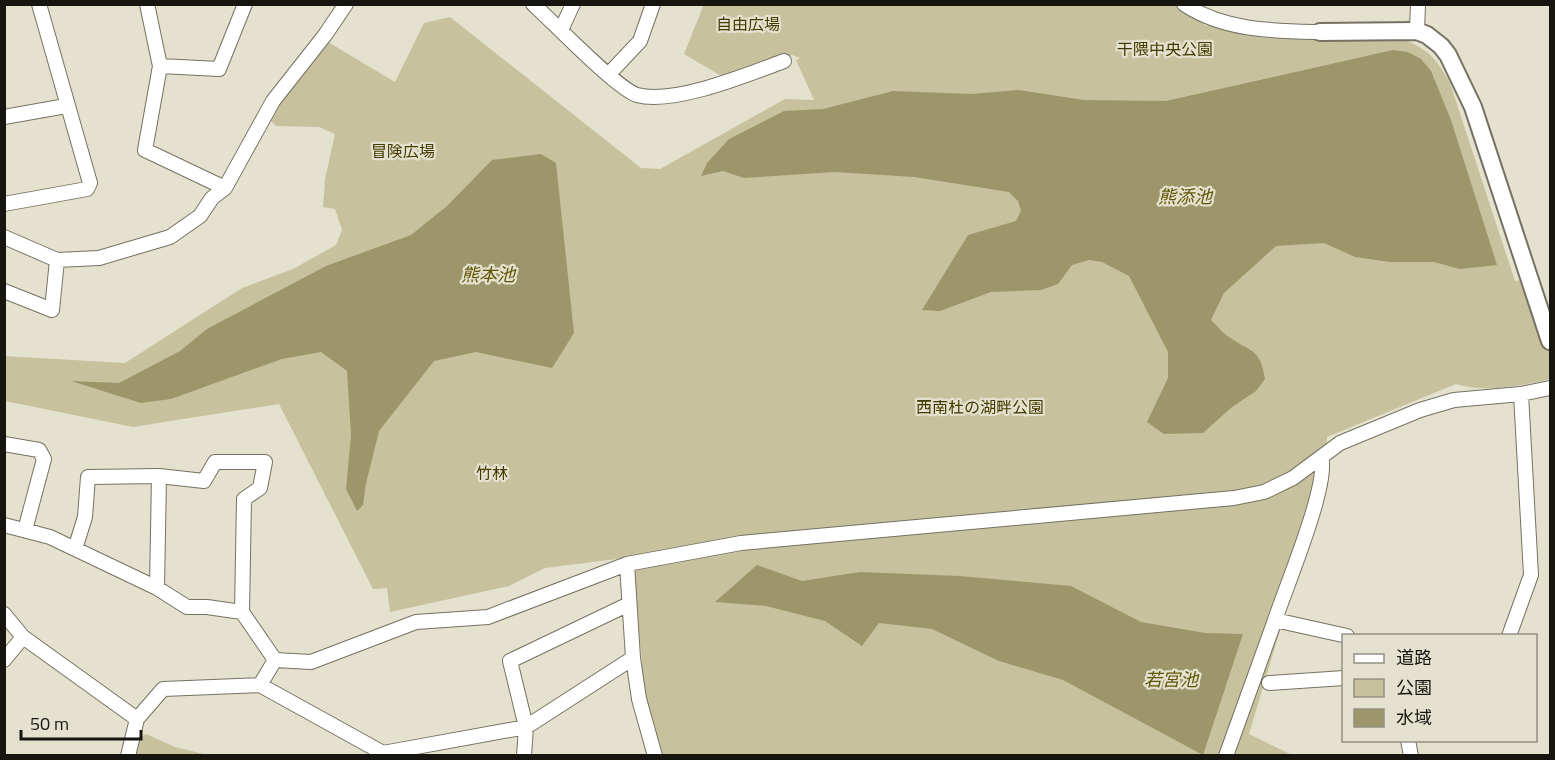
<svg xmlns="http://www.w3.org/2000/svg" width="1555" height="760" viewBox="0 0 1555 760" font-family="'Titillium Web','Noto Sans JP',sans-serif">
  <rect width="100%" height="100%" fill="#e4e1cf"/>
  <path fill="#c7c19e" d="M704 4 1198 5 1204 25 1265 38 1407 41C1430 50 1438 62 1450 83L1515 281 1522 280 1550 317V379C1522 386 1484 393 1456 384L1327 437 1325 480 1249 734 1294 756 660 755 638 662H642L632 557 545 568 509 586 390 612 387 588 373 589 279 404 133 427 5 401 4 356 125 363 242 288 293 269 336 245 342 230 335 209 323 207 325 179 335 134 319 127 276 126 268 118 328 42 395 82 424 23 450 17 641 168 660 169 785 99 814 100 796 60 800 58 792 55 723 77 684 54Z
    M146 734 175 747 208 755 135 756 139 738Z"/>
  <path fill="#9d966b" d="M1393 50 1408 52 1421 59 1431 71 1451 120 1497 265 1460 269 1434 262H1390L1355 257 1324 243 1276 246 1224 293 1211 320C1217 325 1222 333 1229 337 1252 353 1260 348 1265 379L1256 391 1232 407 1203 433 1164 434 1147 422 1168 378V352L1129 276 1102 262 1089 260 1072 265 1058 284 1041 290 991 292 940 311 922 310 968 235 1016 221 1021 211 1018 201 1009 192 914 177 835 172 744 178 723 171 701 176 707 163 729 139 784 111 823 109 893 91 971 94 1019 90 1084 100 1166 101Z
    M541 154 556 163 574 333 552 368 476 352 434 361 379 431 366 483 363 505 357 511 346 489 351 435 347 371 321 352 282 359 171 399 141 403 71 381 119 383 180 351 207 329 326 266 411 235 447 206 492 160Z
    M757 565 802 581 860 572 960 576 1071 586 1141 622 1205 633 1243 634 1203 755 1063 680 999 661 932 629 879 623 862 646 825 621 766 606 715 602Z"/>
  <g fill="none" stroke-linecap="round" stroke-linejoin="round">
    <defs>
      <path id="minor" d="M147 4 160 66 145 150 225 188
        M533 4C553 22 617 89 637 95 674 105 749 74 784 61
        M1184 4C1224 31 1274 31 1320 32
        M561 30 573 4
        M1417 31 1418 4
        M160 66 219 69 245 4
        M608 75 640 41 653 4
        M4 117 66 106
        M4 204 87 189 90 183 39 4
        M4 237 57 260 99 258 170 237 200 216 212 198 225 188 273 101 325 35 346 4
        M4 291 52 310 57 260
        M4 444 39 450 44 459 25 530
        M1321 457C1330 483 1285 589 1275 620L1347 636
        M4 525 50 537 157 588 187 607H207L242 612 275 660 311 662 416 622 488 617 627 564 741 543 1234 498 1264 492 1293 478 1340 443 1420 410 1454 400 1521 394 1550 388
        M75 549 85 517 88 477 159 476 204 481 215 462H265L260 488 244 499 242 612
        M627 564 633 658 639 699 655 756
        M157 588 159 476
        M4 614 23 637
        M1509 636 1531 575 1521 394
        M4 660 23 637 137 719 163 689 260 685 275 660
        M1269 683 1344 678
        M260 685 383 753 526 727 633 658
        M1408 740 1411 756
        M128 756 137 719
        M524 756 526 727 510 661 629 604
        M1226 756 1275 620"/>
      <path id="tertiary" d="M1320 32 1417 31 1427 35 1441 46 1448 55 1473 107 1550 341"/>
    </defs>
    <use href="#minor" stroke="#757262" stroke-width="16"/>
    <use href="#tertiary" stroke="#757262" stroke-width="20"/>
    <use href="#minor" stroke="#fff" stroke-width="14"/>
    <use href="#tertiary" stroke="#fff" stroke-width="16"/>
  </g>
  <g text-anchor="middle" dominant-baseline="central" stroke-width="4.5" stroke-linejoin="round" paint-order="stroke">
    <g font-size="16" fill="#443b01" stroke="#e4e1cf">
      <text x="748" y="24">自由広場</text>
      <text x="1165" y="49">干隈中央公園</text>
      <text x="403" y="151">冒険広場</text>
      <text x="980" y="407">西南杜の湖畔公園</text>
      <text x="492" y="473">竹林</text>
    </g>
    <g font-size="18" font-style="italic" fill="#605504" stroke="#e4e1cf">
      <text x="1185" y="196">熊添池</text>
      <text x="488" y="274">熊本池</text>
      <text x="1171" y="679">若宮池</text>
    </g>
  </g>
  <rect width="1555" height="760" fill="none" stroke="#16150f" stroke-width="12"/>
  <rect x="1342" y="634" width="195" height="108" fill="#e4e1cf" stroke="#928f82" stroke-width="1.5"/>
  <rect x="1354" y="654" width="30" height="9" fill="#ffffff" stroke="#928f82" stroke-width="1.5"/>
  <text x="1396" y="664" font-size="18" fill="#16150f">道路</text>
  <rect x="1354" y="679" width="30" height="18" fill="#c7c19e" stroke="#928f82" stroke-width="1.5"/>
  <text x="1396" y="694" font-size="18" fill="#16150f">公園</text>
  <rect x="1354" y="709" width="30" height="18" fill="#9d966b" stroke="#928f82" stroke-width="1.5"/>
  <text x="1396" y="724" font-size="18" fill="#16150f">水域</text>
  <path d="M21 730v9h120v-9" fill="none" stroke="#16150f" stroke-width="3"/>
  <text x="30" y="730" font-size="18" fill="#16150f" stroke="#e4e1cf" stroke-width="4.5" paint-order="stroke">50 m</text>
</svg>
